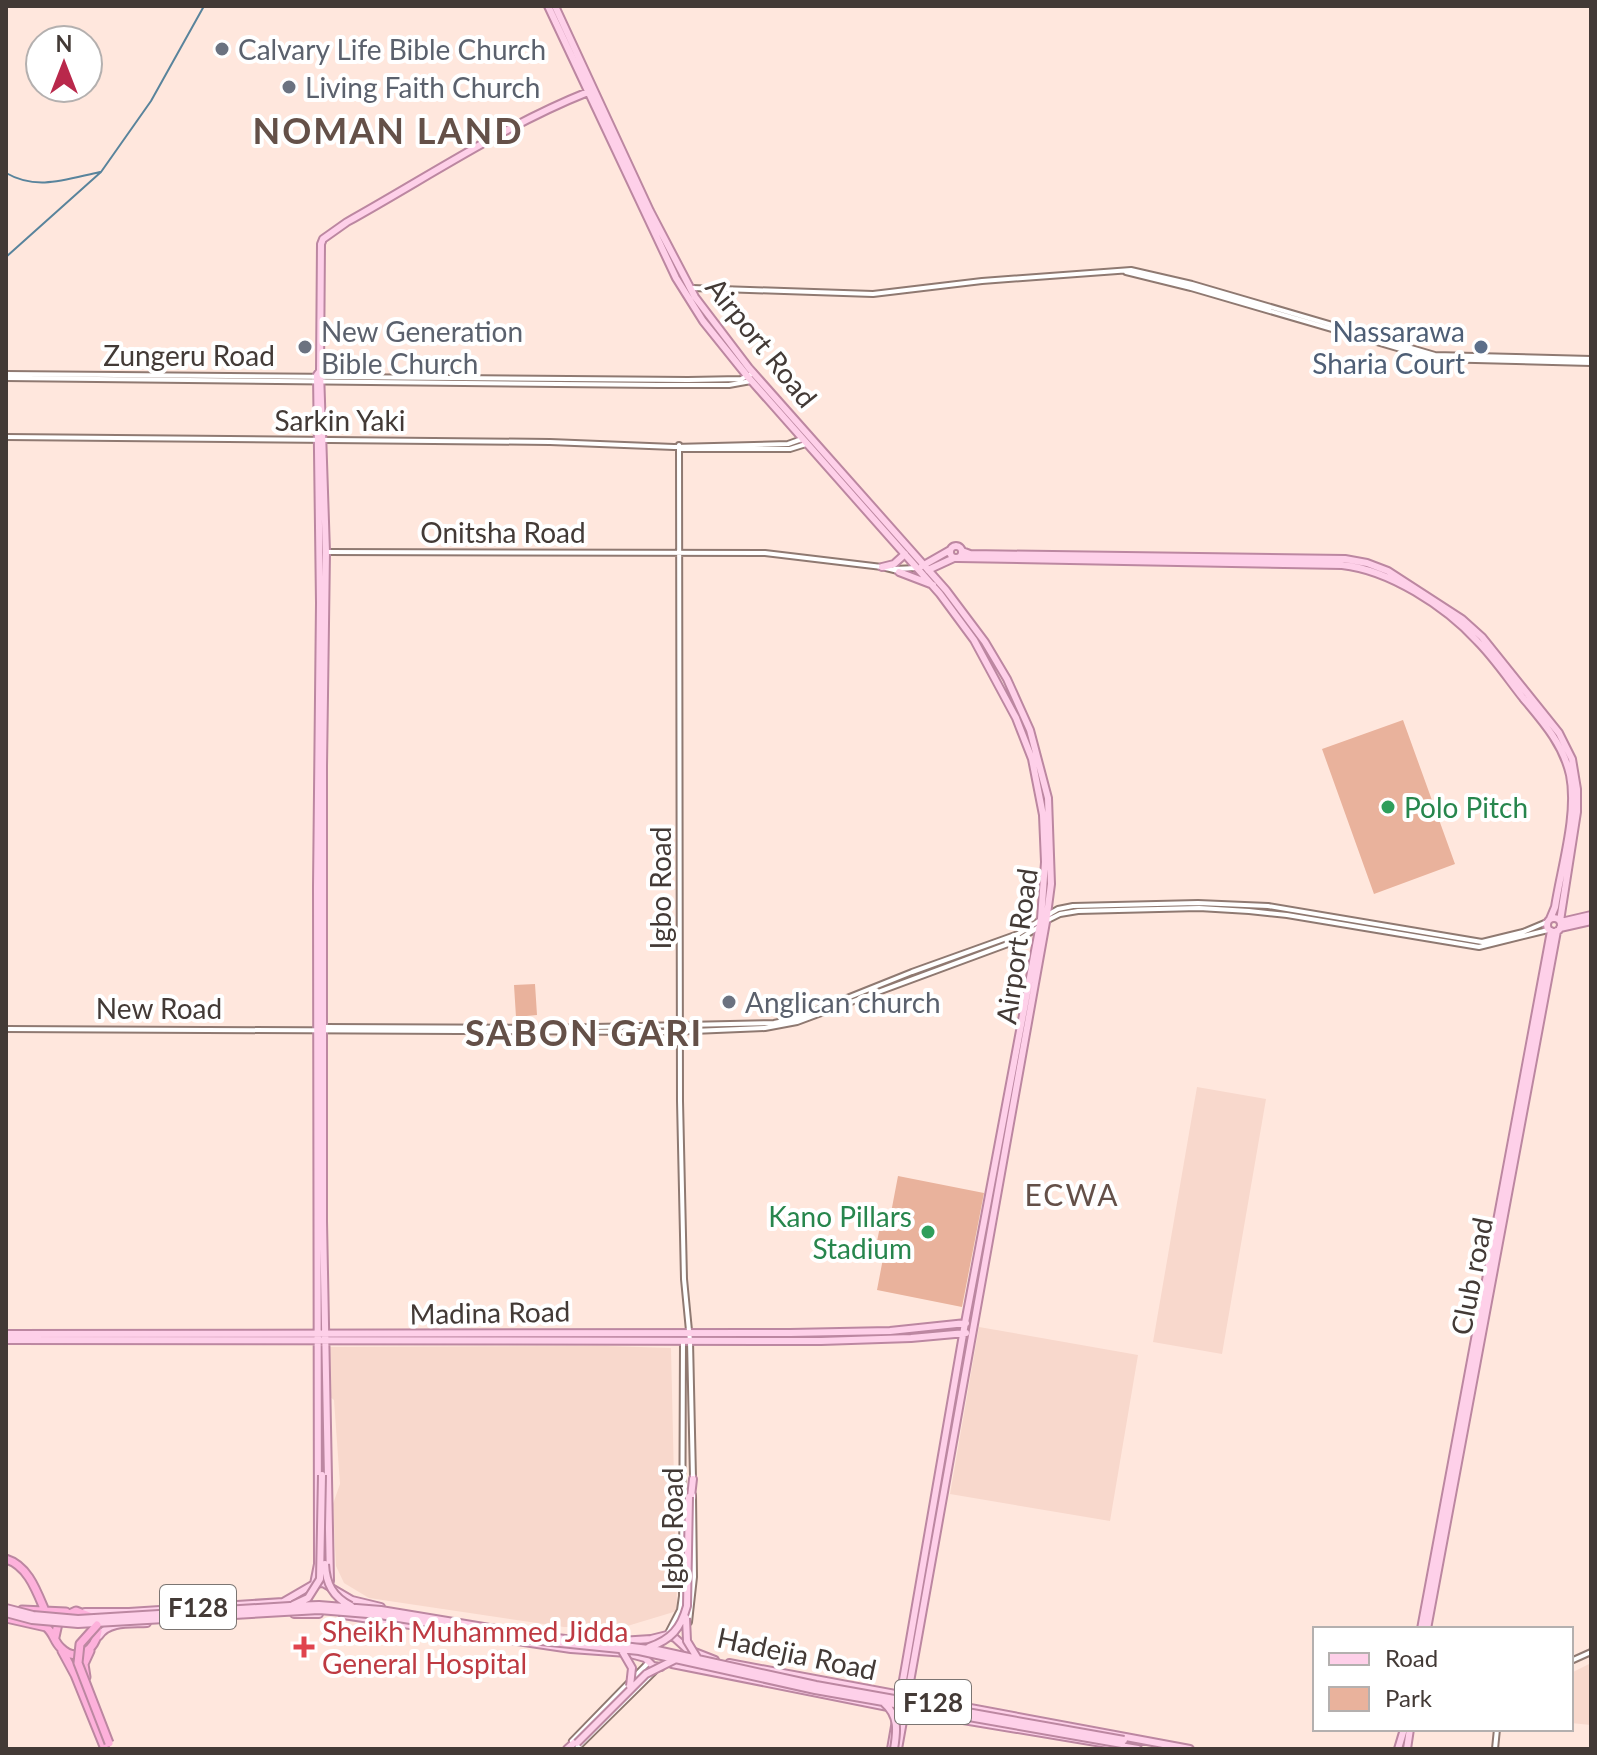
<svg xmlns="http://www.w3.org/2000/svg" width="1597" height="1755" viewBox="0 0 1597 1755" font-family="Lato,sans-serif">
  <rect width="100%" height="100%" fill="#ffe7dd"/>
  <path fill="#f8d8cc" d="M1197 1087 1266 1099 1222 1354 1153 1342Z
    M979 1327 1138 1355 1110 1521 950 1494Z
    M606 1346 671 1348 677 1611 624 1627H564L369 1598 344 1583 336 1566 333 1504 340 1484 334 1400 328 1395 327 1347Z
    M1591 1663V1725L1571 1723V1673Z"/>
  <path fill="#e9b29c" d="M1403 720 1455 864 1374 894 1322 749Z
    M535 984 537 1015 516 1017 514 985Z
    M898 1176 984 1193 962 1307 877 1290 885 1248 876 1246 882 1217 890 1218Z"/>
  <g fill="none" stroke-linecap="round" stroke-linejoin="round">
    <path stroke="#59849c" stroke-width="2" d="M6 173C37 191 67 179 100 172
      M6 257 101 172 151 101 204 6"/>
    <defs>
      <path id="minor" d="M1126 272 1191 288 1435 359 1591 363
        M692 288 873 294 982 281 1131 270 1192 284 1435 355 1591 359
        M6 374 688 380 741 379 754 373
        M6 378 658 385H729L751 381
        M6 437 550 442 674 447 788 444 802 439
        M679 445 680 1101 684 1279 690 1341 693 1478
        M680 449H790L806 444
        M326 552 765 553 882 567 898 571
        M894 569 917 568
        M1046 916 1058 909 1073 906 1198 903 1268 906 1482 942 1523 932 1547 922
        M1046 921 1060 914 1078 911 1199 908 1249 911 1287 915 1479 947 1548 930
        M323 1027 549 1028 774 1023 797 1018 912 972 1018 934 1039 921
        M6 1029 669 1032 765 1028 797 1022 1016 941 1039 927
        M689 1622 694 1577 693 1495
        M667 1635 680 1610 682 1596 683 1341
        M1571 1661 1591 1652
        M572 1741 648 1663
        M576 1749 654 1672
        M1495 1749 1497 1729"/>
      <path id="major" d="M548 6 676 278 703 321 748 377 940 594 974 640 1016 718 1032 759 1043 815 1045 862 1041 919 965 1323 891 1749
        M555 6 650 211 695 297 749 368 946 590 985 642 1007 679 1030 730 1048 798 1051 884 1046 922 898 1749
        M950 552a6 6 0 1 1 12 0a6 6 0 1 1-12 0Z
        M962 551 970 554 1345 559 1367 563 1388 571 1462 619 1482 637 1559 733 1572 759 1577 789V812L1560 921
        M958 558 1342 565C1389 570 1445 606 1477 641 1494 658 1508 679 1523 698 1543 722 1563 744 1570 775 1578 814 1561 868 1555 907L1550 919
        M922 566 950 550
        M882 567 894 564 905 554
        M928 570 954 558
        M899 572 933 585
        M1547 925a7 7 0 1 1 14 0a7 7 0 1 1-14 0Z
        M1561 922 1591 915
        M1560 928 1591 921
        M6 1334 790 1333 890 1331 966 1323
        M6 1340 821 1341 911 1338 966 1333
        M691 1497 693 1479
        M330 1581 323 1221V766L326 552 320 371 321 244 323 239 347 222C426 178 505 125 588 92
        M314 1584 318 1564 317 887 320 603 317 375 320 371
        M85 1612H129L283 1602 314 1584 323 1583 352 1600 381 1607
        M294 1614H319
        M343 1615 571 1649 627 1653 645 1658 653 1666 661 1667
        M1421 1629 1551 931
        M1427 1629 1557 931
        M99 1636C109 1621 131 1624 147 1623
        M578 1638 620 1641 651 1639 667 1635 675 1638 687 1649 715 1660
        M729 1663 1190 1749
        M672 1664 888 1707
        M903 1710 1138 1749
        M567 1749 575 1742
        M1398 1749 1404 1729
        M1407 1749 1410 1729"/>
      <path id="highway" d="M6 1559C32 1567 39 1600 50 1622
        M22 1610 66 1612
        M6 1618 46 1627C54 1633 54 1642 61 1648 77 1664 96 1649 98 1631L89 1616 76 1611 59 1619 55 1637
        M62 1651 75 1675 105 1749
        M86 1677 84 1664 90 1651"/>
    </defs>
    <use href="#minor" stroke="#8f7971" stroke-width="8"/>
    <use href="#major" stroke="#bc87a1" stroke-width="10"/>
    <use href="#highway" stroke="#bc87a1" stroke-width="11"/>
    <use href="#minor" stroke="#fff" stroke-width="4"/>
    <use href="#major" stroke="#fed0e9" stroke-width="6"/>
    <use href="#highway" stroke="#fdb1db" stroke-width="7"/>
    <defs>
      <path id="major-bridge" d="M325 1564C326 1584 333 1597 351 1606
        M293 1605 308 1598 320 1579 322 1475
        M6 1608 33 1615 78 1619 290 1606 319 1605 381 1610 532 1635 657 1650 816 1685 1124 1740
        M6 1613 32 1620 78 1624 319 1610 380 1615 531 1640 639 1651 815 1690 1122 1744
        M686 1618 687 1641 698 1659
        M649 1647C671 1640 681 1628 687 1606L689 1497
        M621 1649 632 1668 630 1686
        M884 1703C899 1716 897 1731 894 1749
        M577 1743 646 1674 676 1659"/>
      <path id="highway-bridge" d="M97 1625 80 1644 78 1663 109 1743"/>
    </defs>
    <use href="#major-bridge" stroke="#bc87a1" stroke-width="10" stroke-linecap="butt"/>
    <use href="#highway-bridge" stroke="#bc87a1" stroke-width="11" stroke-linecap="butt"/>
    <use href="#major-bridge" stroke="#fed0e9" stroke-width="6"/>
    <use href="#highway-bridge" stroke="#fdb1db" stroke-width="7"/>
  </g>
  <g fill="#6b7280" stroke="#fff" stroke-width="3">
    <circle cx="222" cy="49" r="8"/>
    <circle cx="289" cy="87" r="8"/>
    <circle cx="305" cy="347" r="8"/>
    <circle cx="729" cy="1002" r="8"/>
  </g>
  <circle fill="#5c6f8a" stroke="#fff" stroke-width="3" cx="1481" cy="347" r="8"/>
  <g fill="#2e9e5b" stroke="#fff" stroke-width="3">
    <circle cx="1388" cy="807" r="8"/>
    <circle cx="928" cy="1232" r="8"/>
  </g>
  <path fill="#e0444e" stroke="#fff" stroke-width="3" d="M300 1635h8v8h8v8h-8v8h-8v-8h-8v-8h8z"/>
  <g text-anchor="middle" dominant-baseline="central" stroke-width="8" stroke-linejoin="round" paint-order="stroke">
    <g fill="#fff" stroke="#7b7572" stroke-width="2">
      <rect x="160" y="1585" width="76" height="44" rx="6"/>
      <rect x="895" y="1680" width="76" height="44" rx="6"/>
    </g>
    <g font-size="26" font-weight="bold" fill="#433a36">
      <text x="198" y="1607">F128</text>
      <text x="933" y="1702">F128</text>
    </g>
    <g font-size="28" fill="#5b616d" stroke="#fff" text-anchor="start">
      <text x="238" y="49">Calvary Life Bible Church</text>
      <text x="305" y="87">Living Faith Church</text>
      <text x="321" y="331">New Generation<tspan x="321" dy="32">Bible Church</tspan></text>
      <text x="745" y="1002">Anglican church</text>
    </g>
    <g font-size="28" fill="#4e5e75" stroke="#fff" text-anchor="end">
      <text x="1465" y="331">Nassarawa<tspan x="1465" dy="32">Sharia Court</tspan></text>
    </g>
    <g font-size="28" fill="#433a36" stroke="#fff">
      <text transform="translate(762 342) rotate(51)">Airport Road</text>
      <text x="189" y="355">Zungeru Road</text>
      <text x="340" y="420">Sarkin Yaki</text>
      <text x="503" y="532">Onitsha Road</text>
      <text transform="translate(660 888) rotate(-90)">Igbo Road</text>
      <text transform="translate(1016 946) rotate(-82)">Airport Road</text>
      <text x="159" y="1008">New Road</text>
      <text transform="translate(1471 1276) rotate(-79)">Club road</text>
      <text transform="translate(490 1312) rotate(-1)">Madina Road</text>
      <text transform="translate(672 1529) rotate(-90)">Igbo Road</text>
      <text transform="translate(797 1653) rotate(12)">Hadejia Road</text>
    </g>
    <g font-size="28" fill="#27864d" stroke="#fff" text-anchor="start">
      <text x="1404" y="807">Polo Pitch</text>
      <text x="912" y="1216" text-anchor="end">Kano Pillars<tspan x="912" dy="32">Stadium</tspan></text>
    </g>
    <g font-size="28" fill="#be3a42" stroke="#fff" text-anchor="start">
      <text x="322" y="1631">Sheikh Muhammed Jidda<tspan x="322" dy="32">General Hospital</tspan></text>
    </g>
    <g font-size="30" letter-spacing="2" fill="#645048" stroke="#fff">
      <text x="1072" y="1194">ECWA</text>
    </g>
    <g font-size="36" font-weight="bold" letter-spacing="2" fill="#645048" stroke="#fff">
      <text x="388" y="130">NOMAN LAND</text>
      <text x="584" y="1032">SABON GARI</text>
    </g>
  </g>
  <rect width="1597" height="1755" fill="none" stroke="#433a36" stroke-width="16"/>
  <rect x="1313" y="1627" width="260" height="104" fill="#ffffff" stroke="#b4b0af" stroke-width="2"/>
  <rect x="1329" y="1653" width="40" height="12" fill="#fed0e9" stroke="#b4b0af" stroke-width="2"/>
  <text x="1385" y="1667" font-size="24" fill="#433a36">Road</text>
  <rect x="1329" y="1687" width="40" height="24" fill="#e9b29c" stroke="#b4b0af" stroke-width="2"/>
  <text x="1385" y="1707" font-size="24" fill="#433a36">Park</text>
  <g transform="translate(64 64)"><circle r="38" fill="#ffffff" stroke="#b4b0af" stroke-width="2"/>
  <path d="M0-6L14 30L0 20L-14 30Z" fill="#b9284b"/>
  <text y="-12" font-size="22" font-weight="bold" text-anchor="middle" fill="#433a36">N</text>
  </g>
</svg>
